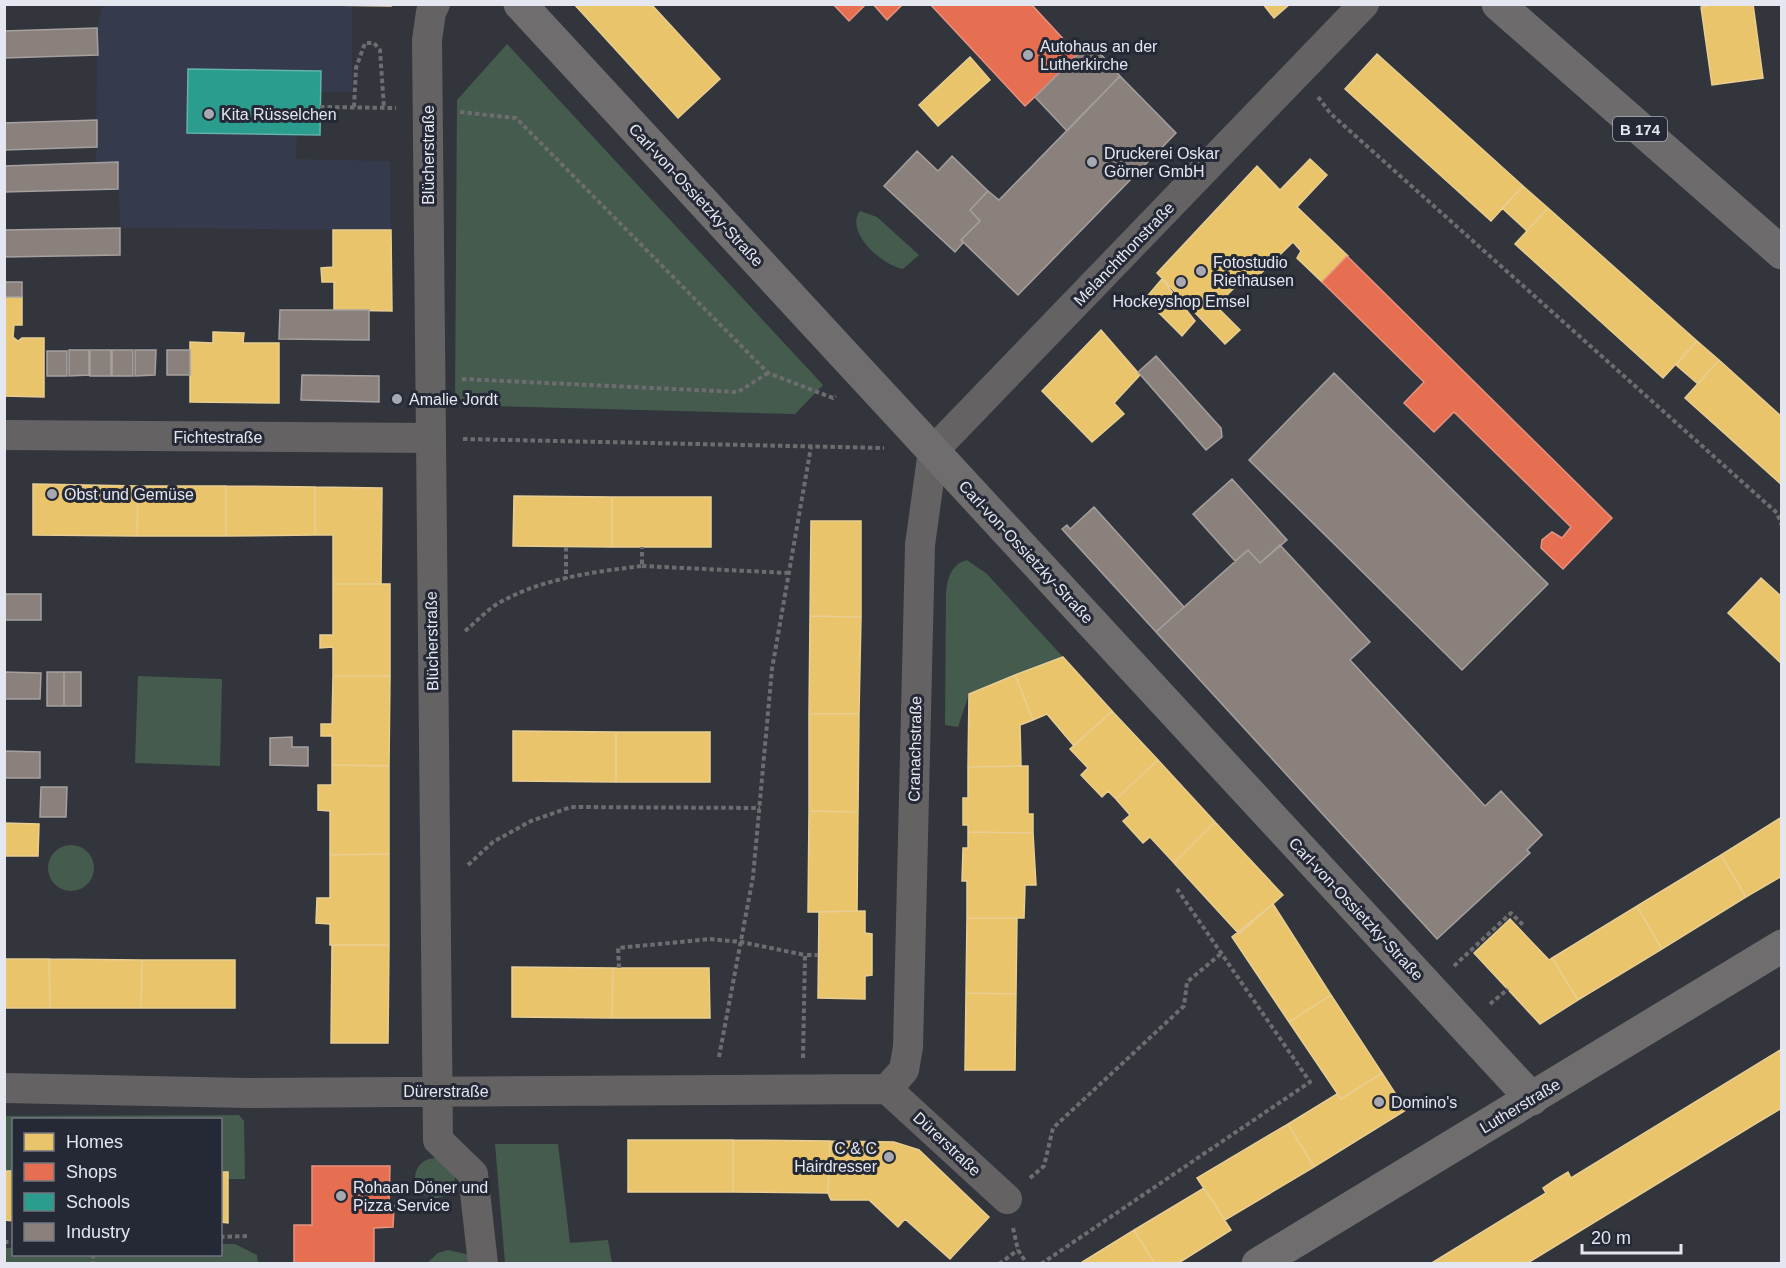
<svg xmlns="http://www.w3.org/2000/svg" width="1786" height="1268" viewBox="0 0 1786 1268" font-family="Helvetica,sans-serif">
  <rect width="100%" height="100%" fill="#33353c"/>
  <path fill="#353a4c" d="M103 5H352V92H321L320 135H297L296 159 390 161 391 230 120 228 118 162H96L97 28Z"/>
  <path fill="#445b4d" d="M507 44 823 385 795 414 455 405 457 100Z
    M860 211 877 217 919 255 903 269C883 266 844 232 860 211Z
    M967 560 987 574 1063 657 969 694 958 727 945 725 946 594C947 579 951 564 967 560Z
    M138 676 222 679 220 766 135 763Z
    M48 868a23 23 0 1 1 46 0a23 23 0 1 1-46 0Z
    M239 1115 244 1121 245 1179H228L221 1172 220 1120H14L13 1171H5V1116Z
    M495 1144H558L570 1243 608 1240 612 1263H505Z
    M415 1178a20 20 0 1 1 40 0a20 20 0 1 1-40 0Z
    M221 1244H235L257 1255 258 1263H5V1248H13L14 1254H220Z
    M448 1250 466 1254 476 1264H426L438 1253Z"/>
  <path fill="#e9c46a" stroke="#e8ce92" stroke-width="1.5" d="M323 4H391V6L323 5Z
    M574 4H651L720 79 678 118Z
    M1263 4H1290L1274 18Z
    M1718 4H1753L1763 78 1712 85 1701 7Z
    M1377 54 1523 186 1491 221 1345 89Z
    M970 57 990 80 938 126 919 105Z
    M1310 159 1327 175 1297 207 1348 256 1322 282 1297 258 1301 251 1293 242 1252 282 1247 275 1216 306 1240 330 1225 344 1157 273 1257 166 1280 190Z
    M1523 186 1548 208 1527 231 1502 208Z
    M1548 208 1697 341 1663 378 1515 244Z
    M333 230H391L392 311 334 310V282H322L321 268 333 267Z
    M1162 279 1195 321 1182 336 1145 299Z
    M4 297H22V325H14L13 337 18 341 22 338H44V397L4 396Z
    M1101 330 1140 375 1114 403 1124 414 1092 442 1042 391Z
    M213 332 244 333 243 343H279V403L190 402V342L213 343Z
    M1697 341 1719 360 1698 384 1676 365Z
    M1719 360 1782 417V485L1685 398Z
    M33 484 138 486 137 536 33 535Z
    M138 486H226V536H137Z
    M226 486 315 487V535L226 536Z
    M315 487 382 488 381 584H333V535H315Z
    M514 496 612 497V547L513 546Z
    M612 497H711V547H612Z
    M811 521H861V617L810 616Z
    M1761 578 1782 597V664L1728 613Z
    M333 584H390V676H333V647L320 648V635H333Z
    M810 616 861 617 859 714H809Z
    M1063 657 1112 711 1074 746 1047 714 1033 720 1015 675Z
    M1015 675 1033 720 1020 725 1021 766 968 767 969 694Z
    M333 676H390L389 766 332 765V736H321V724H332Z
    M1112 711 1158 760 1116 799 1108 791 1102 797 1081 775 1088 768 1070 749Z
    M809 714H859L858 812 809 811Z
    M513 731 616 732V782L513 781Z
    M616 732H710V782H616Z
    M1158 760 1215 822 1174 863 1150 837 1143 843 1123 821 1130 815 1116 799Z
    M332 765 389 766V854L330 855V811L318 810V785H332Z
    M1028 766V814H1033V833L968 832V825H963V798H968V767Z
    M809 811 858 812 857 911 808 912Z
    M1782 817V876L1746 897 1721 855Z
    M1215 822 1283 895 1239 934 1174 863Z
    M4 823 39 824 38 856H4Z
    M968 832 1033 833 1036 885H1025L1024 918H967V881H962L963 848H968Z
    M389 854V945H330V924L316 923 317 898H330V855Z
    M1721 855 1746 897 1662 949 1637 906Z
    M1273 904 1331 995 1289 1022 1232 937Z
    M1637 906 1662 949 1578 1000 1552 958Z
    M865 911V933L872 934V975L865 976V999L818 998 819 912Z
    M967 918H1017L1016 994 966 993Z
    M1510 919 1549 960 1552 958 1578 1000 1540 1024 1474 953Z
    M332 945H389L388 1043H331Z
    M4 959H49L50 1008H4Z
    M49 959 142 960 141 1008H50Z
    M142 960H235V1008H141Z
    M512 967 613 968 612 1018 512 1017Z
    M613 968H709L710 1018H612Z
    M966 993 1016 994 1015 1070H965Z
    M1331 995 1382 1073 1341 1099 1289 1022Z
    M1782 1049V1108L1755 1124 1526 1264H1430L1546 1193 1543 1188 1555 1180 1568 1172 1571 1178Z
    M1382 1073 1406 1110 1314 1167 1288 1124 1337 1094 1341 1099Z
    M1288 1124 1314 1167 1225 1220 1197 1178Z
    M628 1140H733V1192H628Z
    M733 1140 830 1141 828 1193 733 1192Z
    M830 1141 894 1142 919 1150 989 1217 950 1259 905 1219 898 1227 869 1200H831L828 1193Z
    M4 1171H14V1221L4 1220Z
    M220 1172H228V1223L220 1222Z
    M1204 1188 1231 1230 1177 1264H1155L1134 1230Z
    M1134 1230 1155 1264H1079Z"/>
  <path fill="#e76f51" stroke="#e69381" stroke-width="1.5" d="M833 4H866L849 21Z
    M873 4H903L887 20Z
    M930 4H1031L1079 56 1025 106Z
    M1347 256 1612 518 1563 569 1541 548 1542 540 1552 532 1562 538 1571 527 1454 412 1434 432 1404 403 1424 382 1322 282Z
    M312 1166H390L389 1206H394L393 1227 374 1228V1264H294V1225H312Z"/>
  <path fill="#2a9d8f" stroke="#62b3ac" stroke-width="1.5" d="M188 69 321 71 320 135 187 133Z"/>
  <path fill="#8a817c" stroke="#a5a09f" stroke-width="1.5" d="M97 28 98 55 4 58V31Z
    M1090 42 1120 76 1067 131 1035 97Z
    M1120 76 1176 133 1018 295 961 240 980 221 970 210 988 191 999 200Z
    M97 120V147L4 150V123Z
    M917 151 938 171 952 156 988 191 970 210 980 221 961 240 963 243 955 252 884 186Z
    M118 162V189L4 192V166Z
    M120 228V255L4 257V230Z
    M4 282H22V297H4Z
    M280 310H369V340L279 339Z
    M69 350H89V375L69 376Z
    M90 350H111V376H90Z
    M112 350H133V376H112Z
    M135 350H156L155 375 135 376Z
    M167 350H190V375H167Z
    M47 351H67V376H47Z
    M1156 356 1221 428 1222 437 1206 450 1138 372Z
    M1334 373 1548 584 1462 670 1249 460Z
    M302 375 379 376V402L301 400Z
    M1232 479 1287 540 1260 563 1248 550 1235 561 1193 514Z
    M1094 507 1184 607 1156 632 1062 529 1067 525 1070 529Z
    M1280 545 1370 642 1350 660 1485 806 1501 791 1542 835 1527 850 1530 853 1437 939 1156 632 1248 550 1260 563Z
    M4 594H41V620H4Z
    M4 672 41 673 40 699H4Z
    M47 672H64V706H47Z
    M64 672H81V706H64Z
    M292 737V747H308V766L270 765V738Z
    M4 751 40 752V778H4Z
    M41 787H67L66 817H40Z"/>
  <g fill="none" stroke-linecap="round" stroke-linejoin="round">
    <path stroke="#6d6c6f" stroke-width="4" stroke-dasharray="4.5 3" stroke-linecap="butt" d="M1318 97 1331 114 1777 513 1782 526
      M320 107 396 108
      M354 107 356 68 365 43H374L380 50 384 108
      M460 112 516 118 768 373 833 398 836 396
      M462 379 738 392 768 373
      M463 439 884 448
      M566 547V579
      M642 566 789 573
      M465 631C475 623 484 613 494 606 537 579 592 572 642 566V547
      M468 865 493 842 531 821 571 807 760 808
      M1454 966 1511 913 1523 925
      M619 968 618 948 710 939 741 942 805 955
      M1490 1004 1508 989
      M719 1057 753 877 772 669 811 447
      M803 1058 805 955H818
      M1030 1178 1044 1166 1053 1128 1184 1006 1187 982 1223 952
      M1013 1228 1018 1250 1027 1264
      M220 1237 247 1236
      M4 1242H14
      M93 1254V1264
      M999 1264 1018 1250
      M1041 1264 1310 1082 1177 889"/>
    <path stroke="#646263" stroke-width="30" d="M435 4 431 12 427 40 438 1140 473 1174 483 1264
      M4 435 431 438
      M4 1088 247 1093 887 1089 904 1070 908 1047 920 545 933 451 1364 4
      M887 1089 1007 1199"/>
    <path stroke="#6f6d6e" stroke-width="33" d="M520 4 1532 1099
      M1258 1264 1782 946"/>
    <path stroke="#6e6b6c" stroke-width="33" d="M1498 4 1782 253"/>
  </g>
  <g fill="#a6a9b1" stroke="#252936" stroke-width="2">
    <circle cx="1028" cy="55" r="6"/>
    <circle cx="209" cy="114" r="6"/>
    <circle cx="1092" cy="162" r="6"/>
    <circle cx="1201" cy="271" r="6"/>
    <circle cx="1181" cy="282" r="6"/>
    <circle cx="397" cy="399" r="6"/>
    <circle cx="52" cy="494" r="6"/>
    <circle cx="1379" cy="1102" r="6"/>
    <circle cx="889" cy="1157" r="6"/>
    <circle cx="341" cy="1196" r="6"/>
  </g>
  <g text-anchor="middle" dominant-baseline="central" stroke-width="6" stroke-linejoin="round" paint-order="stroke">
    <rect fill="#252936" stroke="#abaeb8" stroke-width="1.5" x="1613" y="117" width="54" height="24" rx="4.5"/>
    <g font-size="15" font-weight="bold" fill="#e4e7f0">
      <text x="1640" y="129">B 174</text>
    </g>
    <g font-size="16" fill="#e4e7f0" stroke="#252936" text-anchor="start">
      <text x="1040" y="46">Autohaus an der<tspan x="1040" dy="18">Lutherkirche</tspan></text>
      <text x="221" y="114">Kita Rüsselchen</text>
      <text x="1104" y="153">Druckerei Oskar<tspan x="1104" dy="18">Görner GmbH</tspan></text>
      <text x="1213" y="262">Fotostudio<tspan x="1213" dy="18">Riethausen</tspan></text>
      <text x="1181" y="301" text-anchor="middle">Hockeyshop Emsel</text>
      <text x="409" y="399">Amalie Jordt</text>
      <text x="64" y="494">Obst und Gemüse</text>
      <text x="1391" y="1102">Domino's</text>
      <text x="877" y="1148" text-anchor="end">C &amp; C<tspan x="877" dy="18">Hairdresser</tspan></text>
      <text x="353" y="1187">Rohaan Döner und<tspan x="353" dy="18">Pizza Service</tspan></text>
    </g>
    <g font-size="16" fill="#e4e7f0" stroke="#252936">
      <text transform="translate(428 155) rotate(-90)">Blücherstraße</text>
      <text transform="translate(696 195) rotate(47)">Carl-von-Ossietzky-Straße</text>
      <text transform="translate(1124 254) rotate(-46)">Melanchthonstraße</text>
      <text x="218" y="437">Fichtestraße</text>
      <text transform="translate(1026 552) rotate(47)">Carl-von-Ossietzky-Straße</text>
      <text transform="translate(432 641) rotate(-91)">Blücherstraße</text>
      <text transform="translate(915 749) rotate(-89)">Cranachstraße</text>
      <text transform="translate(1356 909) rotate(47)">Carl-von-Ossietzky-Straße</text>
      <text x="446" y="1091">Dürerstraße</text>
      <text transform="translate(1520 1106) rotate(-31)">Lutherstraße</text>
      <text transform="translate(947 1144) rotate(43)">Dürerstraße</text>
    </g>
  </g>
  <rect width="1786" height="1268" fill="none" stroke="#e4e7f0" stroke-width="12"/>
  <rect x="12" y="1118" width="210" height="138" fill="#252936" stroke="#717580" stroke-width="1.5"/>
  <rect x="24" y="1133" width="30" height="18" fill="#e9c46a" stroke="#717580" stroke-width="1.5"/>
  <text x="66" y="1148" font-size="18" fill="#e4e7f0">Homes</text>
  <rect x="24" y="1163" width="30" height="18" fill="#e76f51" stroke="#717580" stroke-width="1.5"/>
  <text x="66" y="1178" font-size="18" fill="#e4e7f0">Shops</text>
  <rect x="24" y="1193" width="30" height="18" fill="#2a9d8f" stroke="#717580" stroke-width="1.5"/>
  <text x="66" y="1208" font-size="18" fill="#e4e7f0">Schools</text>
  <rect x="24" y="1223" width="30" height="18" fill="#8a817c" stroke="#717580" stroke-width="1.5"/>
  <text x="66" y="1238" font-size="18" fill="#e4e7f0">Industry</text>
  <path d="M1582 1244v9h99v-9" fill="none" stroke="#e4e7f0" stroke-width="3"/>
  <text x="1591" y="1244" font-size="18" fill="#e4e7f0" stroke="#252936" stroke-width="4.5" paint-order="stroke">20 m</text>
</svg>
